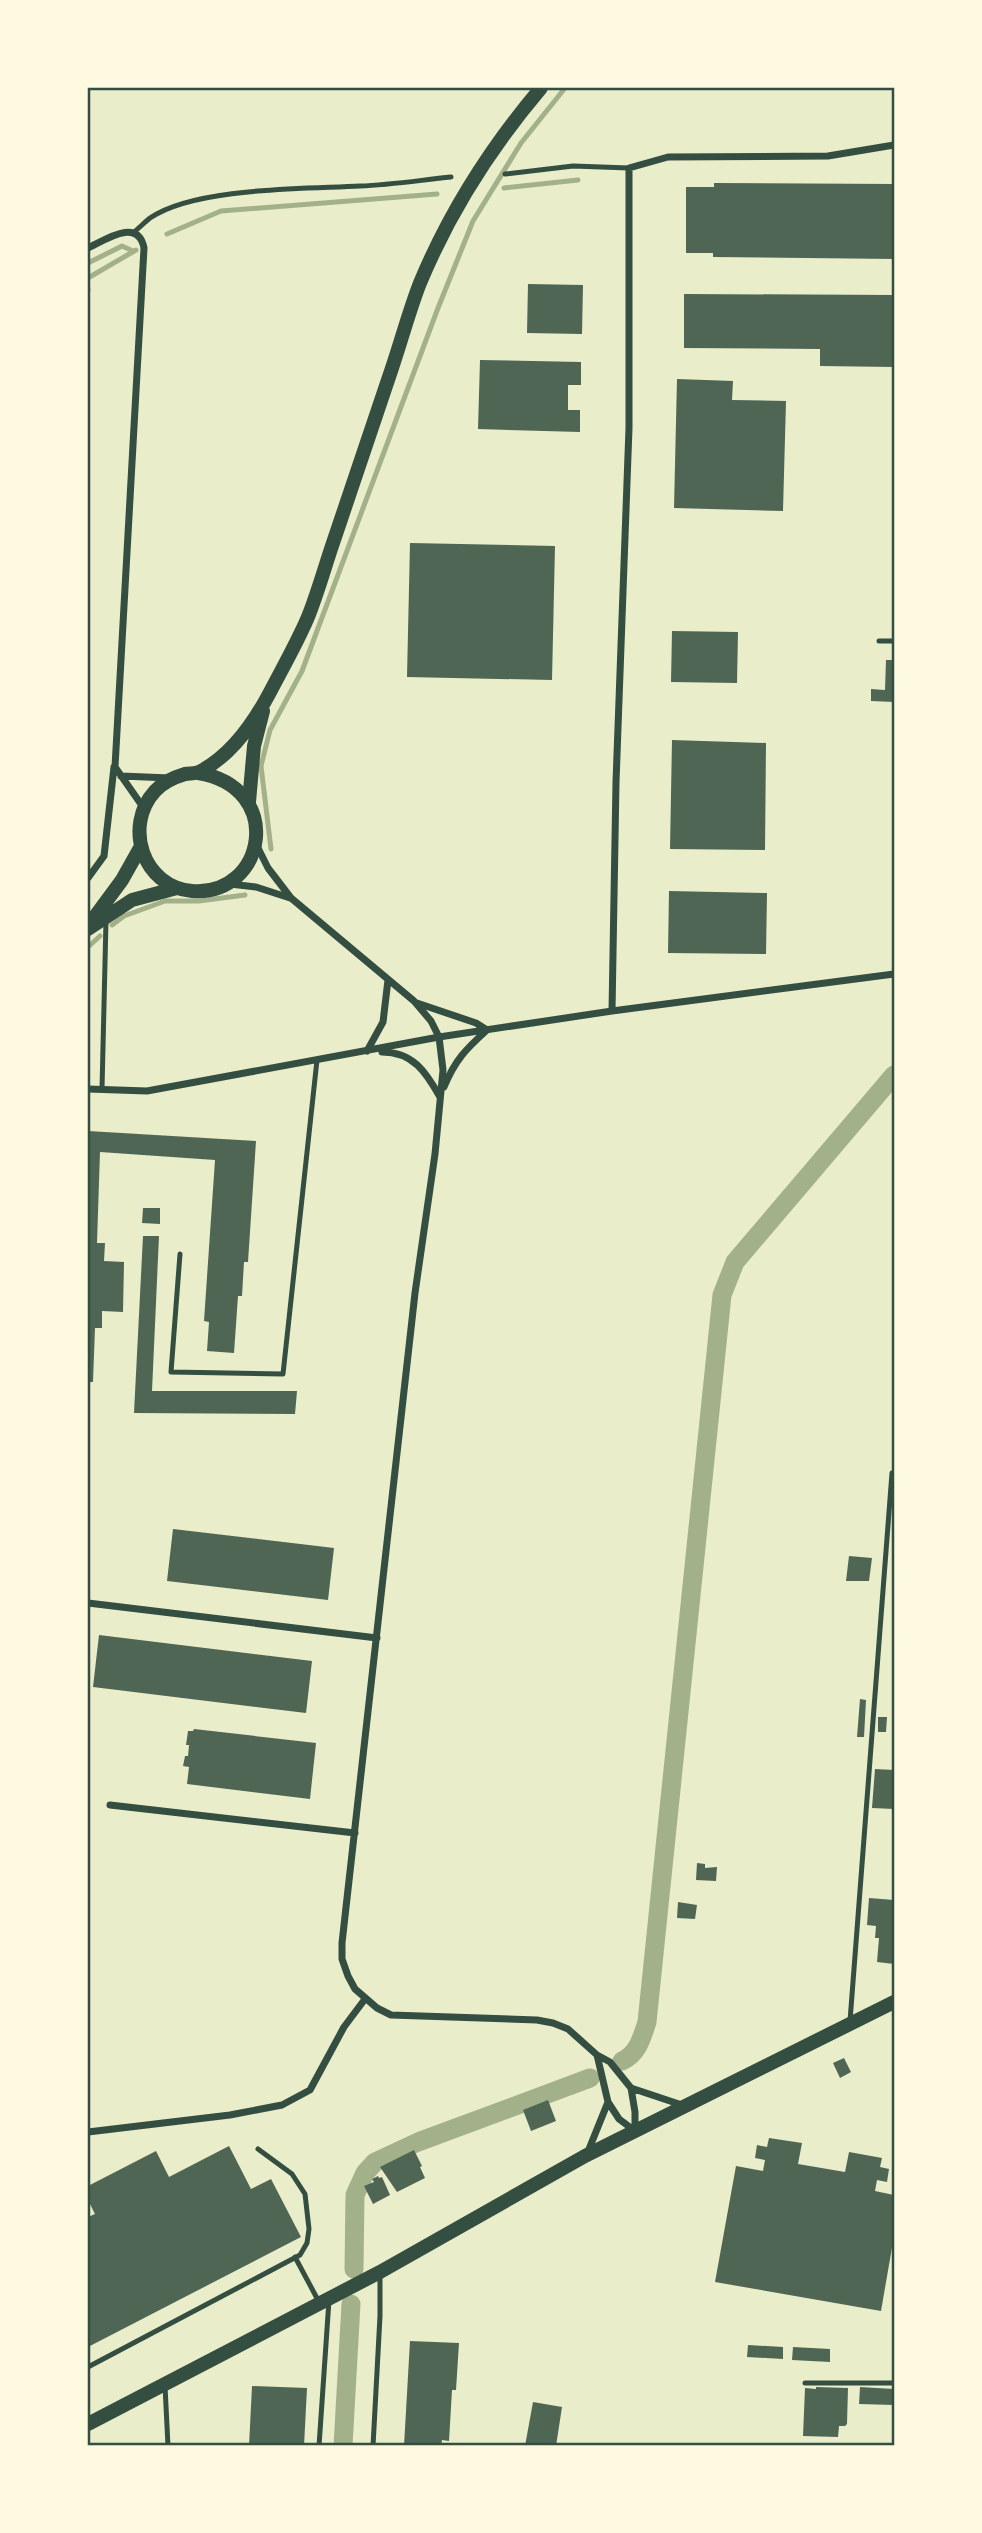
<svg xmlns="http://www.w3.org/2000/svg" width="982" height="2533" viewBox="0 0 982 2533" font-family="Jost,sans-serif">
  <rect width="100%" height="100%" fill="#e9edc9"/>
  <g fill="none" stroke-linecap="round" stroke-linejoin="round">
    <path stroke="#a3b18a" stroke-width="5" d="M504 188 578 180
      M167 234 221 211 437 194
      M88 263 122 246 133 251
      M88 278 136 250
      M88 289V290
      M271 849 261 766 270 730 302 671 438 308 473 221 521 143 565 88
      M112 925 124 916 165 901H199L245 895
      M88 947 100 936"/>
    <path stroke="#a3b18a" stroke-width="19" d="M622 2061C638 2054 642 2037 647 2022L722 1295 735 1262 894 1075
      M354 2269 355 2195 365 2173 375 2162 418 2142 590 2078
      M343 2446 351 2304"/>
  </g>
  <path fill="#4f6655" d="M714 183 894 184V259L713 257V253H686V187H714Z
    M528 284 583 285 582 334 527 333Z
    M684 294 894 295V367L820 366V349L684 348Z
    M480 360 581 362V385H568V410H580V432L478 429Z
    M677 379 733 381 732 400 786 401 783 511 674 508Z
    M410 543 555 546 552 680 407 677Z
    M672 631 738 632 737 683 671 682Z
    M886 660H894V702L871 701V689L885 690Z
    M672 740 766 743 765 850 670 849Z
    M669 891 767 893 766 954 668 953Z
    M88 1131 256 1141 248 1262H244L242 1296H238L234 1353 207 1351 209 1322 204 1321 215 1160 100 1152 97 1243H105L104 1261 124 1262 123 1312 102 1311V1328H95L93 1382H88L90 1261H88Z
    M143 1208H160V1224L142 1223Z
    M143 1236H159L152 1391H297L295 1414 134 1413Z
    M173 1529 334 1548 328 1600 167 1581Z
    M849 1556 872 1558 869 1581H846Z
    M99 1635 312 1661 306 1713 93 1687Z
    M860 1699 866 1700 864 1737H857Z
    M878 1717H887L886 1732H878Z
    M194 1729 316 1743 310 1799 187 1784 189 1767 183 1766 185 1756H188L189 1745H186L188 1731H193Z
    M875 1769 894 1770V1809L872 1808Z
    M697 1863 705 1864V1868L717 1867 716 1881 696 1880Z
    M869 1898 894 1900V1964L877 1962 879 1938H875L876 1926 867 1925Z
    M678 1902 697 1905 695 1919 677 1918Z
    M844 2058 851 2072 840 2078 833 2063Z
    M548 2100 556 2121 531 2131 523 2110Z
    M769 2138 802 2143 798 2164 845 2172 849 2152 882 2158 880 2167 889 2169 887 2182 877 2180 875 2191 894 2195V2236L881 2311 715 2282 736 2166 763 2171 765 2160 755 2158 757 2145 767 2147Z
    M229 2146 251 2189 271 2179 301 2237 88 2347V2217L95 2214 88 2200V2186L156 2151 169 2177Z
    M414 2150 422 2166 420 2167 425 2178 397 2192 380 2167Z
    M378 2176 379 2178 382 2177 390 2195 373 2204 364 2186 374 2182 372 2179Z
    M410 2341 459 2343 456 2390H452L449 2441 442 2440 441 2446H404Z
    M748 2345 783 2347V2359L747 2357Z
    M793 2347 830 2349V2362L792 2360Z
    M252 2386 307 2388 304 2446H249Z
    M816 2387 848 2388 847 2424 845 2426H839L838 2437 803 2436 805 2388 816 2389Z
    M860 2387 894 2389V2405L859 2404Z
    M533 2402 562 2407 556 2446H525Z"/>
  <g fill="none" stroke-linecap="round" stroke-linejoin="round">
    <path stroke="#344e41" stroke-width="5" d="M505 174 573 166 629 168
      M134 232C139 228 145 222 150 218 195 187 306 189 360 186 391 185 421 180 451 177
      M879 641H894
      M102 1089 106 921
      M180 1254 171 1372 283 1374 317 1060
      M850 2021 892 1473
      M295 2257 319 2302
      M88 2367 300 2255 307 2243 309 2229 305 2194 292 2174 258 2149
      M805 2383H894
      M165 2386 168 2446
      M319 2446 329 2300
      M373 2446 380 2316V2275"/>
    <path stroke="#344e41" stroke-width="7" d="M88 248C105 240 138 217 144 248L115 767 143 807
      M121 776 170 778
      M256 844 268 868 291 898 414 1001 431 1021 439 1037 443 1070 435 1154 415 1293 342 1943V1959L348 1976 355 1989 377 2008 391 2015 537 2020 553 2023 568 2029 597 2055 610 2062 631 2088 682 2105
      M88 878 104 856 114 767
      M230 884 256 887 290 898
      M417 1003 476 1023 487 1030C466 1049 455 1060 444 1087
      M612 1011 616 782 629 428V168L668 157 828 156 894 145
      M367 1051 383 1022 388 980
      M382 1052C413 1052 426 1072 440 1097
      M88 1089 147 1091 439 1037 612 1011 894 974
      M88 1603 377 1638
      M110 1805 355 1833
      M631 2088 635 2112V2131
      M608 2102 619 2119 635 2131
      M88 2132 230 2115 282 2105 310 2090 344 2027 365 1999
      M587 2154 608 2102 597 2055"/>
    <path stroke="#344e41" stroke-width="14" d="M198 773C286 787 266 897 192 891 143 887 123 826 155 791 162 783 175 777 185 774 191 773 196 774 201 771 231 755 253 724 269 694 282 669 297 643 308 617 318 592 325 566 334 540 353 484 372 427 391 371 401 342 409 311 420 283 450 211 491 147 541 88
      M249 802 254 746 263 711
      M91 922 122 880 140 848
      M88 929 132 900 177 888
      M88 2424 380 2272 585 2156 894 2002"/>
  </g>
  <rect width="982" height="2533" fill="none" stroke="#fefae0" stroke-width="178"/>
  <rect x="89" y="89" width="804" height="2355" fill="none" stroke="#344e41" stroke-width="2.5"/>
</svg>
